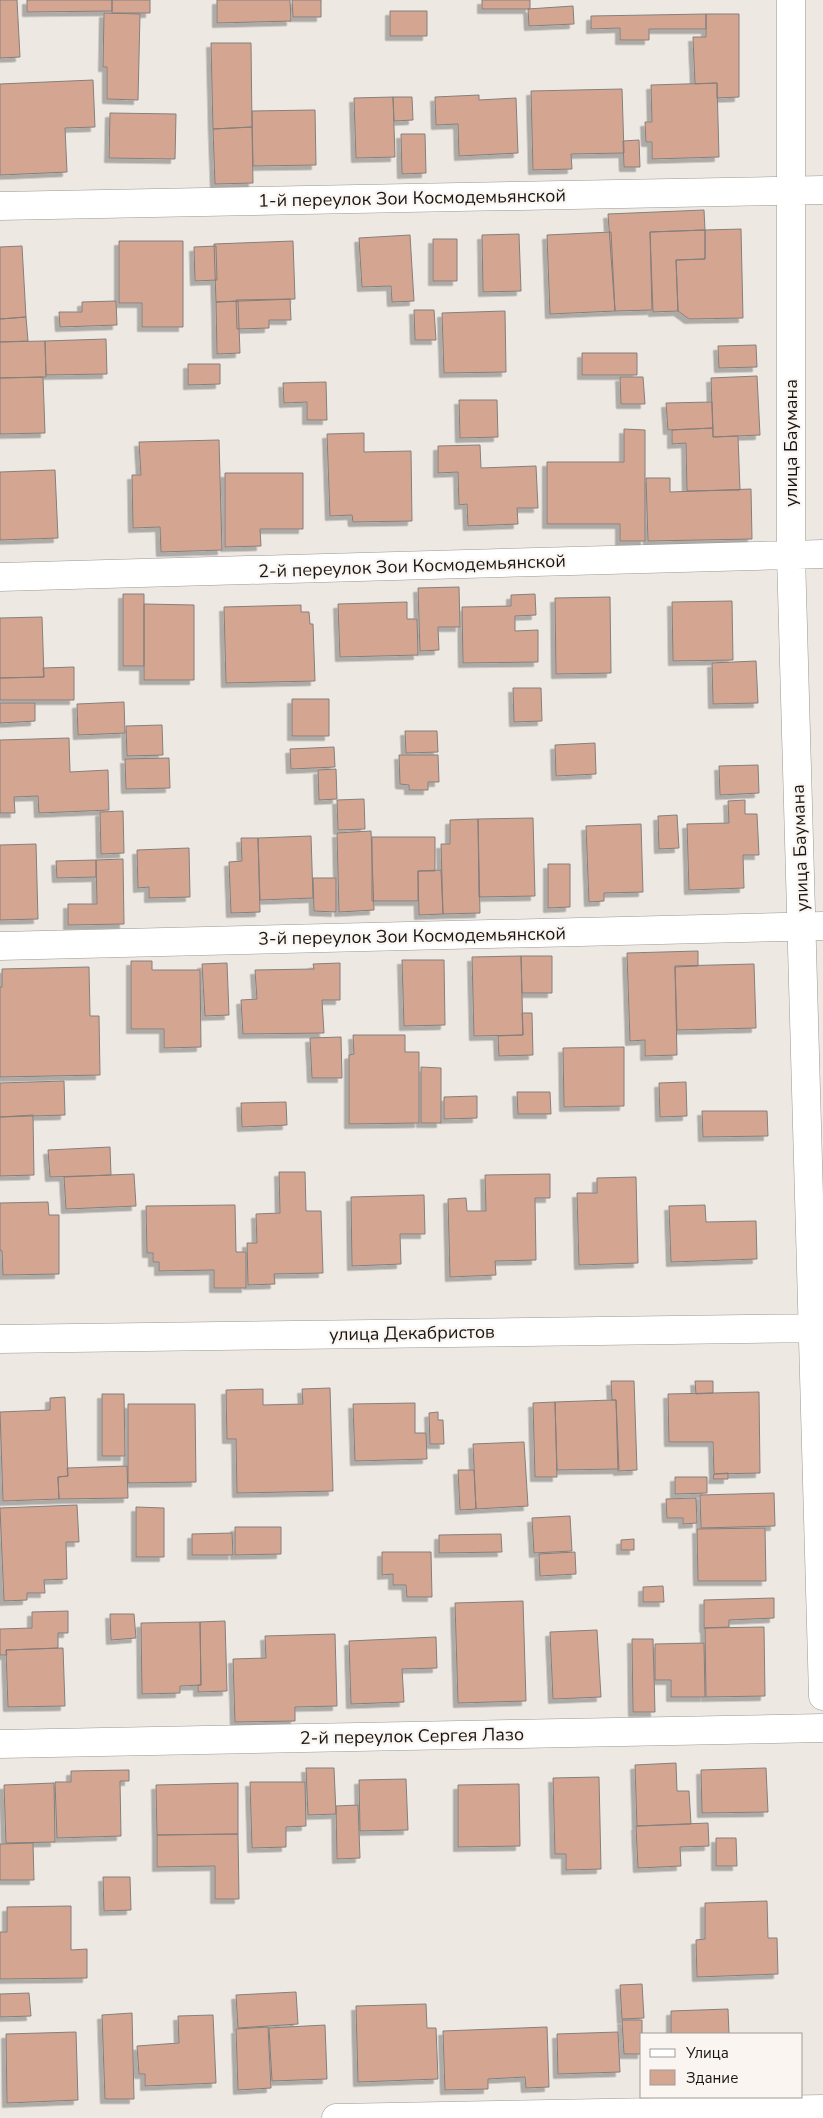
<svg xmlns="http://www.w3.org/2000/svg" width="823" height="2118" viewBox="0 0 823 2118" font-family="'Nunito Sans',sans-serif">
  <defs>
    <filter id="shadow"><feDropShadow dx="-4.5" dy="4.5" stdDeviation="0" flood-color="#0004"/></filter>
  </defs>
  <rect width="100%" height="100%" fill="#ede8e2"/>
  <path fill="#d4a692" stroke="#867f7c" filter="url(#shadow)" d="M0 0H17L20 57 0 58Z
    M27 0H112V11L27 12Z
    M112 0H150V13H112Z
    M217 0H290L291 21 217 23Z
    M292 0H321V17H293Z
    M482 0H530V9H482Z
    M573 6 574 24 529 26 528 9Z
    M390 11H427V36H390Z
    M104 13 140 14 138 100 107 99V67H103Z
    M706 14H739V97L717 98V83L695 84 693 37H706Z
    M706 14V29H649V40H620V28L591 29V16Z
    M211 43H251L252 127 213 129Z
    M93 80 95 127 65 128 67 172 0 175V84Z
    M717 83 719 157 652 159V142H646L645 122H652L651 85Z
    M622 89 624 153 571 154 572 169 533 170 531 91Z
    M479 95V100L516 98 518 153 459 156 458 124 436 125 435 97Z
    M393 97 395 157 356 158 354 98Z
    M393 97H412L413 120 394 121Z
    M315 110 316 165 253 166 252 111Z
    M110 113 176 114 175 159 109 158Z
    M252 127 253 183 215 184 213 129Z
    M401 134H425L426 173 402 174Z
    M639 140 640 167H624L623 141Z
    M704 210 705 230 650 232 652 310 615 311 608 214Z
    M741 229 743 318 689 319 678 311 676 260 705 259V230Z
    M705 230V259L676 260 678 311 653 312 650 232Z
    M611 232 615 311 550 314 547 235Z
    M519 234 521 291 483 292 482 235Z
    M410 235 414 301 392 302 391 286 362 287 359 238Z
    M433 239H457V281H433Z
    M119 241H183V327H142V303H119Z
    M293 241 295 299 216 302 214 244Z
    M22 246 26 317 0 319V247Z
    M216 246 217 280 195 281 194 247Z
    M290 299 291 320H269V328L237 329 236 300Z
    M116 301 117 325 60 327 59 312H82V302Z
    M238 301 240 353 217 354 216 302Z
    M414 310H434L436 340H415Z
    M505 311 506 372 444 373 442 313Z
    M26 317 28 341 0 342V319Z
    M106 339 107 374 46 375 45 341Z
    M45 341 46 377 0 378V342Z
    M756 345 757 367 719 368 718 346Z
    M582 353H637V375H582Z
    M188 364H220V384L188 385Z
    M757 376 760 435 713 437 711 378Z
    M43 377 45 433 0 434V378Z
    M620 377H643L645 404H621Z
    M326 382 327 420H307V402L284 403 283 383Z
    M459 400H497L498 437 460 438Z
    M712 402 713 428 668 430 666 403Z
    M713 428V437L738 436 740 490 687 491 686 443 672 444V430Z
    M624 429 645 430V541H620V524H547V462H624Z
    M364 433V452L411 451 412 521 353 522 352 515 330 516 327 434Z
    M219 440 222 550 161 552 160 527 133 528 132 475H141L139 442Z
    M480 445 481 468 536 466 538 508H517L518 524 468 526 467 504 459 505 458 472 438 473V446Z
    M55 470 58 538 0 540V472Z
    M225 473H303V529H260L261 546 225 547Z
    M646 478H670V492L751 489 752 539 648 541Z
    M459 587 460 627H438L439 650 420 651 418 588Z
    M123 594H144V666H123Z
    M535 594 536 615 515 616V631L538 630V662L463 663 462 607 511 606V595Z
    M610 597 611 673 556 674 555 598Z
    M732 601 733 660 673 661 672 602Z
    M407 602V619H417L418 655 340 657 338 604Z
    M144 604 194 605V680H144Z
    M301 605V612H309L310 624H313L315 681 226 683 224 607Z
    M42 617 44 677 0 678V618Z
    M756 661 758 703 713 704 712 663Z
    M74 667V700H0V678L44 677 43 668Z
    M513 688H541L542 721 514 722Z
    M292 699H329V736H292Z
    M124 702 125 733 78 735 77 704Z
    M0 703H35V721L0 723Z
    M162 725 163 755 127 756 126 726Z
    M405 731H437L438 752 406 753Z
    M69 738 70 772 108 770 109 810 39 813 38 796 14 797 15 813H0V740Z
    M595 743 596 774 556 776 555 745Z
    M334 747 335 767 291 769 290 749Z
    M399 755H438L439 782H428V790H409V785L400 784Z
    M169 758 170 788 126 789 125 759Z
    M758 765 759 793 720 795 719 766Z
    M336 769 337 799 319 800 318 770Z
    M364 799 365 829 338 830 337 800Z
    M745 800V814H757L759 855H743L744 888 689 890 687 824 729 823 728 801Z
    M123 811 124 853 101 854 100 812Z
    M677 815 679 848 659 849 658 816Z
    M533 818 535 896 479 897 478 819Z
    M478 819 480 913 443 914 441 844H450V820Z
    M641 824 643 892 604 893V901L589 902 586 826Z
    M371 831 374 910 339 912 337 833Z
    M311 836 313 898 260 900 258 838Z
    M372 837H435V871H418V901H372Z
    M241 838H258L260 912 231 913 229 862 242 861Z
    M36 844 38 919 0 920V845Z
    M189 848 190 897 149 898V887L138 888 137 850Z
    M123 859 124 924 68 925V904H97L96 860Z
    M96 860V877L57 878 56 861Z
    M548 864H570V907L548 908Z
    M441 870 443 914 419 915 418 871Z
    M313 878H336V912L314 911Z
    M698 951V966L675 967 677 1055 645 1056V1040L630 1041 627 953Z
    M521 956 523 1035 474 1036 472 957Z
    M521 956H552V993H522Z
    M402 960H444L445 1025 404 1026Z
    M131 961H152V970H200L201 1047 164 1048V1029H131Z
    M227 963 229 1015 205 1016 202 964Z
    M340 963V1000H322L324 1033 243 1034 241 1000 257 999 255 970 314 969 313 964Z
    M754 964 756 1028 677 1030 675 966Z
    M89 967 90 1016H99L100 1075 0 1077V987H2V969Z
    M522 1013H532L533 1055 499 1056 498 1036 523 1035Z
    M353 1035H405V1052H419V1123L349 1124V1055L354 1054Z
    M341 1037 342 1078H312L310 1038Z
    M624 1047V1106L564 1107 563 1048Z
    M421 1067 441 1068V1123H421Z
    M64 1081 65 1115 0 1117V1083Z
    M686 1082 687 1116 660 1117 659 1083Z
    M517 1092H550L551 1114H518Z
    M477 1096V1118L444 1119V1097Z
    M286 1102 287 1125 242 1127 241 1103Z
    M702 1111H767L768 1136 703 1137Z
    M33 1115 34 1175 0 1176V1117Z
    M110 1147 111 1175 50 1177 48 1150Z
    M279 1172H305L306 1211H321L323 1273 274 1274 275 1284 248 1285 247 1243H257L256 1214 280 1213Z
    M134 1174 136 1206 66 1209 64 1177Z
    M550 1174V1198H535L536 1260 495 1261 496 1275 450 1277 448 1199 466 1198 467 1211H486L485 1175Z
    M636 1177 638 1263 579 1265 577 1193H597V1178Z
    M424 1195 425 1234H400L401 1264 352 1266 351 1197Z
    M48 1202 49 1215H59V1274L3 1275 2 1251 0 1250V1203Z
    M235 1205 236 1252H246V1288H214V1270L159 1271V1262H153V1253H147L146 1206Z
    M705 1205 706 1222 756 1221 757 1259 671 1262 669 1206Z
    M611 1381H634L637 1470 618 1471 616 1400H612Z
    M695 1381H713V1393L696 1394Z
    M330 1388 333 1491 237 1493 236 1439H227L226 1390 263 1389V1405L303 1404 302 1389Z
    M759 1392 760 1473 714 1474 713 1442H669L668 1394Z
    M102 1394H124L125 1456H102Z
    M65 1397 68 1476 58 1477 59 1499 3 1501 0 1412 50 1410V1398Z
    M612 1400H616L619 1469 557 1470 555 1402Z
    M555 1402 557 1477H535L533 1403Z
    M415 1403V1433H426L427 1459 355 1461 353 1404Z
    M128 1404H195L196 1482 128 1483Z
    M438 1412V1420H443L444 1444H430L429 1413Z
    M524 1442 528 1506 476 1509 473 1444Z
    M127 1466 128 1498 59 1499 58 1477 68 1476 67 1468Z
    M458 1470H474L476 1509 460 1510Z
    M728 1473V1479H713L714 1474Z
    M675 1477H707V1493L675 1494Z
    M774 1493 775 1526 701 1528 700 1495Z
    M696 1498 697 1523 683 1524V1518H667L666 1499Z
    M77 1505 79 1542H66L67 1579 44 1580 45 1593H27V1600L4 1601 0 1508Z
    M136 1507 164 1508V1557H136Z
    M570 1516 572 1551 534 1553 532 1518Z
    M235 1527H281V1554L235 1555Z
    M765 1528 766 1581H698L697 1529Z
    M232 1533 233 1555H192V1534Z
    M501 1534 502 1552 439 1553V1535Z
    M634 1539V1550H621V1540Z
    M382 1552H431L432 1597H407L406 1585H393V1574L382 1575Z
    M575 1552 576 1574 540 1576 539 1554Z
    M663 1586 664 1602H643V1587Z
    M774 1598V1618L729 1620V1627L704 1628V1600Z
    M523 1601 526 1701 458 1703 455 1603Z
    M68 1611V1633H58V1648L6 1650 7 1655H0V1629L32 1628V1612Z
    M110 1614H134L136 1638 111 1640Z
    M225 1621 227 1691 198 1692V1685H201L200 1622Z
    M200 1622 201 1685 180 1686V1693L142 1694 141 1623Z
    M764 1627 765 1696 706 1697 705 1628Z
    M597 1630 601 1697 553 1699 550 1632Z
    M335 1634 337 1706 295 1707V1721L235 1722 233 1659 266 1658 265 1636Z
    M436 1637 437 1668 402 1669 404 1702 351 1704 349 1641Z
    M632 1639H653L655 1712H633Z
    M704 1643 705 1697H671V1680H655V1644Z
    M63 1648 65 1706 8 1707 6 1650Z
    M676 1763 677 1791H689L691 1824 637 1826 635 1765Z
    M306 1768H334L336 1814 308 1815Z
    M766 1768 768 1812 702 1813 701 1770Z
    M129 1770V1781H120L121 1836 57 1838 55 1782H71V1771Z
    M599 1777 601 1869 566 1870V1854H555L553 1778Z
    M406 1779 408 1830 360 1831 359 1780Z
    M250 1782H305L306 1826 286 1827V1847L252 1848Z
    M54 1783 55 1842 6 1843 4 1785Z
    M238 1783V1834L157 1835 156 1785Z
    M519 1784 520 1846 458 1847V1785Z
    M358 1805 360 1858 337 1859 336 1806Z
    M708 1823 709 1846 680 1847 681 1866 638 1868 636 1826Z
    M238 1834 239 1899H215V1866L157 1867V1835Z
    M716 1838H736L737 1866H716Z
    M33 1843 34 1880H0V1844Z
    M103 1877H130L131 1910 104 1911Z
    M767 1901 768 1938H777L778 1974 697 1977 696 1940 705 1939V1903Z
    M71 1906V1950L87 1949V1978L0 1979V1932H7V1907Z
    M642 1984 644 2018 622 2019 620 1985Z
    M296 1992 298 2024 238 2028 236 1995Z
    M29 1993 31 2016 0 2017V1994Z
    M426 2004 427 2028H436L438 2079 358 2082 356 2006Z
    M728 2009 729 2034H671V2011Z
    M132 2013 134 2099H105L102 2015Z
    M213 2015 216 2083 145 2086V2074H139L137 2046 179 2043 178 2016Z
    M622 2020H642V2054H624Z
    M325 2025 327 2079 272 2081 269 2028Z
    M268 2027 271 2088 238 2090 236 2029Z
    M547 2027 549 2087 526 2088 525 2077 488 2079V2089L445 2090 443 2031Z
    M76 2032 78 2100 7 2103 6 2034Z
    M618 2032 620 2072 558 2074 557 2034Z"/>
  <g fill="none" stroke-linecap="round" stroke-linejoin="round">
    <defs>
      <path id="street" d="M791 0V555L823 1696
        M0 206 823 190
        M0 577 823 554
        M0 946 823 926
        M0 1339 823 1328
        M0 1744 823 1728
        M336 2118 823 2109"/>
    </defs>
    <use href="#street" stroke="#9c9893" stroke-width="29"/>
    <use href="#street" stroke="#fff" stroke-width="28"/>
  </g>
  <g text-anchor="middle" dominant-baseline="central" stroke-width="4.5" stroke-linejoin="round" paint-order="stroke">
    <g font-size="18" fill="#181614" stroke="#faf5f0">
      <text transform="translate(412 198) rotate(-1)">1-й переулок Зои Космодемьянской</text>
      <text transform="translate(791 443) rotate(-90)">улица Баумана</text>
      <text transform="translate(412 566) rotate(-2)">2-й переулок Зои Космодемьянской</text>
      <text transform="translate(800 848) rotate(-92)">улица Баумана</text>
      <text transform="translate(412 936) rotate(-1)">3-й переулок Зои Космодемьянской</text>
      <text transform="translate(412 1333) rotate(-1)">улица Декабристов</text>
      <text transform="translate(412 1736) rotate(-1)">2-й переулок Сергея Лазо</text>
    </g>
  </g>
  <rect x="640" y="2033" width="162" height="65" fill="#faf5f0" stroke="#a09c98"/>
  <rect x="650" y="2049" width="25" height="8" fill="#ffffff" stroke="#a09c98"/>
  <text x="686" y="2058" font-size="15" fill="#181614">Улица</text>
  <rect x="650" y="2070" width="25" height="15" fill="#d4a692" stroke="#a09c98"/>
  <text x="686" y="2083" font-size="15" fill="#181614">Здание</text>
</svg>
